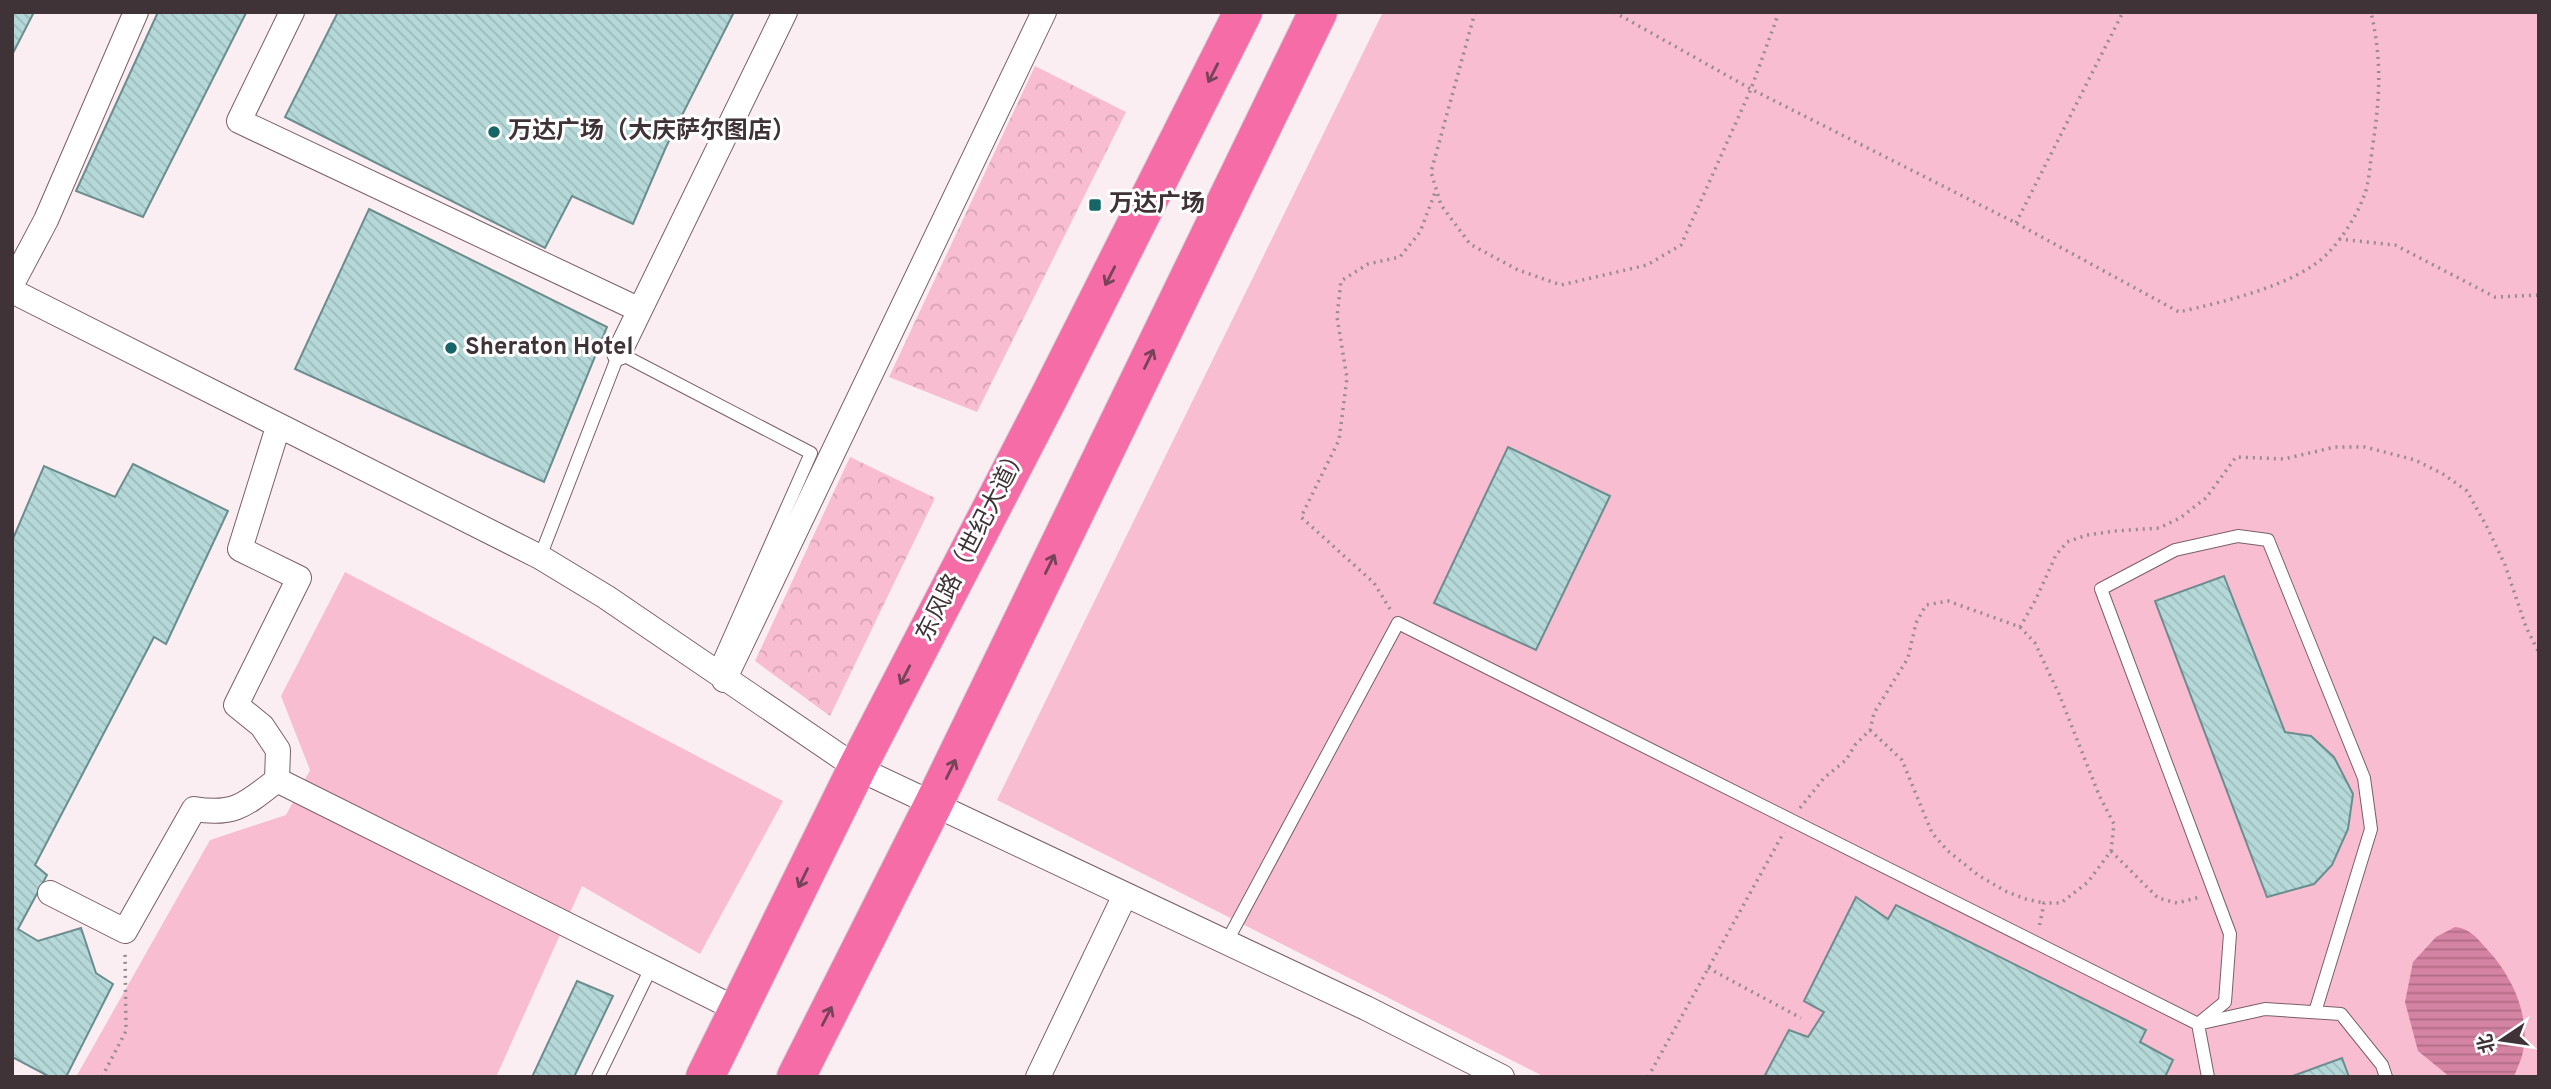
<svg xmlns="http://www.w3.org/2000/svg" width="2551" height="1089" viewBox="0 0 2551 1089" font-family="Overpass,'Noto Sans SC',sans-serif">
  <defs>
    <pattern id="forest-crowns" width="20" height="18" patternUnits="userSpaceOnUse" patternTransform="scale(1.75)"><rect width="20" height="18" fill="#f9bdd2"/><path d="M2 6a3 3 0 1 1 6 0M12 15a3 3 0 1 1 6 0" fill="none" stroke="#d6a3b5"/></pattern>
    <pattern id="water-rules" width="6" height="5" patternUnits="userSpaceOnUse" patternTransform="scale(1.75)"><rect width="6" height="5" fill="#d583a2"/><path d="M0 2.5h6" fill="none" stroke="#ae6c85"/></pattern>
    <pattern id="building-back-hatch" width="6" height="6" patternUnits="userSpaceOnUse" patternTransform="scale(1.75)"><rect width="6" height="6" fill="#b5d8d8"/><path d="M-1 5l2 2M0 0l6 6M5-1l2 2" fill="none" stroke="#9dbaba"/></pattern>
  </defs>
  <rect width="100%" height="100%" fill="#fbeef2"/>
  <path fill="url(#forest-crowns)" d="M1035 66 1126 112 977 412 889 377Z
    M850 457 935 498 830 716 755 661Z"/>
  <path fill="#f9bdd2" d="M1383 12H2539V1077H1545L997 800Z
    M345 572 783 801 700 954 582 886 496 1077H76L210 840 286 815 310 770 281 696Z"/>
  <path fill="url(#water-rules)" d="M2455 927C2469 928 2476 937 2485 947 2512 975 2532 1017 2522 1056 2520 1063 2516 1070 2514 1077H2450L2418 1051 2405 1002 2413 962 2436 937Z"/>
  <path fill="url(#building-back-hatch)" stroke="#6c8d8d" stroke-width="2" d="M12 12H34L12 55Z
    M158 12 246 13 143 217 76 191Z
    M338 12H734L666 147 633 224 572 196 545 248 285 117Z
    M369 209 607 327 544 482 295 369Z
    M1508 447 1610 496 1536 650 1434 603Z
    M133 464 228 511 166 644 154 637 35 865 47 875 18 929 38 941 81 928 96 973 113 984 66 1077H50L12 1057V541L44 466 115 497Z
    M2224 576 2285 732 2311 736 2334 757 2353 794 2348 829 2332 865 2314 884 2267 897 2155 601Z
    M1856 897 1888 919 1896 905 2146 1030 2140 1042 2173 1060 2165 1077H1764L1789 1030 1808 1037 1824 1012 1804 1001Z
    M577 981 613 996 574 1077H532Z
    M2342 1058 2349 1077H2290Z"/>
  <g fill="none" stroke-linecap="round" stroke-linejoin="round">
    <defs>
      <path id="lane" d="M540 557 619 353 811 453 714 672
        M1226 943 1398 623 2198 1024 2208 1077
        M2202 1023 2265 1009 2341 1014 2382 1065 2386 1077
        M2198 1024 2225 1002 2230 934 2101 589 2175 550 2238 536 2268 540 2364 778 2371 829 2315 1012
        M598 1077 652 966"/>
      <path id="street" d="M292 12 239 121 640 310
        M12 284 46 220 136 12
        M12 291 540 557 606 597 857 768 1366 1008 1502 1077
        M619 353 785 12
        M724 680 1044 12
        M277 780 278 750 262 726 236 705 299 578 240 549 278 427
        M50 893 125 931 194 809C235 816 246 804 277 780L738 1010
        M1038 1077 1125 895"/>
      <path id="highway" d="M705 1077 857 768 1050 395 1243 12
        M796 1077 933 805 1318 12"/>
    </defs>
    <use href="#lane" stroke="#7a5f69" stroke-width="14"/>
    <use href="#street" stroke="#7a5f69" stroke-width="26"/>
    <use href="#highway" stroke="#d1cecf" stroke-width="40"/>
    <path stroke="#978b8f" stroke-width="3.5" stroke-dasharray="2 5" stroke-linecap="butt" d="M1475 12 1431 172 1441 205 1470 244 1518 270 1561 285 1647 265 1681 245 1751 89 1779 12
      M1614 12 1751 89 2016 223 2179 312C2222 302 2295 286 2327 254 2342 239 2356 217 2364 196 2370 181 2370 160 2373 144 2380 95 2382 61 2371 12
      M2016 223 2123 12
      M2339 239 2395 245 2495 297 2539 295
      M1390 609 1374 583 1301 517 1339 440 1347 378 1337 317 1341 281 1368 264 1400 257 1420 232 1436 190
      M2020 627 2035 643 2059 694 2099 795 2114 824 2111 851 2088 882 2061 903H2044L2039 928
      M1870 730 1902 760 1932 833 1948 851 1978 875 2005 891 2026 899 2044 903
      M1800 808 1824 778 1846 760 1855 745 1870 730 1874 713 1908 658 1916 623 1926 605 1948 601 2020 627 2035 601 2056 555 2067 542 2087 535 2115 531 2159 528 2180 518 2206 498 2236 457 2284 459 2335 447H2365L2415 460 2443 474 2467 491 2487 527 2505 565 2526 627 2539 653
      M2111 851 2158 898 2177 903 2200 897
      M1708 968 1801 1018
      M102 1077 126 1031 125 951
      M1648 1077 1784 832"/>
    <use href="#lane" stroke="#fff" stroke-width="12"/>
    <use href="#street" stroke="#fff" stroke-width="24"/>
    <use href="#highway" stroke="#f66ca7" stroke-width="38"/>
  </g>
  <defs><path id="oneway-shaft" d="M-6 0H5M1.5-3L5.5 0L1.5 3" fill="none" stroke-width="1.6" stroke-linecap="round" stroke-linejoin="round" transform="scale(1.75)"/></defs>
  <g stroke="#764459">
    <use href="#oneway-shaft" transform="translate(1213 73) rotate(117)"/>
    <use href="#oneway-shaft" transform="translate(1110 276) rotate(117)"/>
    <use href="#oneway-shaft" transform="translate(1149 359) rotate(-64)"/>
    <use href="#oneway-shaft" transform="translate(1050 564) rotate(-64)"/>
    <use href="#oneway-shaft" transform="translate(905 675) rotate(117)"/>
    <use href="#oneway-shaft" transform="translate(951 769) rotate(-64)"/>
    <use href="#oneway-shaft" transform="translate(803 878) rotate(116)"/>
    <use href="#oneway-shaft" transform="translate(827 1016) rotate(-63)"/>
  </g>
  <g fill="#166567" stroke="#fff" stroke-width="2.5">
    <circle cx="494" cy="132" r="7"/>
    <rect x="1088" y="198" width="14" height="14" rx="3.5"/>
    <circle cx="451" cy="348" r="7"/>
  </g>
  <g text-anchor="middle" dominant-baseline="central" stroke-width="6" stroke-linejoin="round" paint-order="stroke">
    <g font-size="24" font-weight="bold" fill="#3f3337" stroke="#fff" text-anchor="start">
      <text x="508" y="132">万达广场（大庆萨尔图店）</text>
      <text x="1109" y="205">万达广场</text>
      <text x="465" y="348">Sheraton Hotel</text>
    </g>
    <g font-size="24" fill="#3f3337" stroke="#fff">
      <text transform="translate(973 544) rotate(-63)">东风路（世纪大道）</text>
    </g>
  </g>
  <rect width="2551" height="1089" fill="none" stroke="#3f3337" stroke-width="28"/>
  <g transform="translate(2502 1040) rotate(257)" stroke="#ffffff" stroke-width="5" paint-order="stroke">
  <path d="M0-5L12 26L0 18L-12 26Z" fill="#3f3337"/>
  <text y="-10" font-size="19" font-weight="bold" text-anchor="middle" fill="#3f3337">北</text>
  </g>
</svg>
